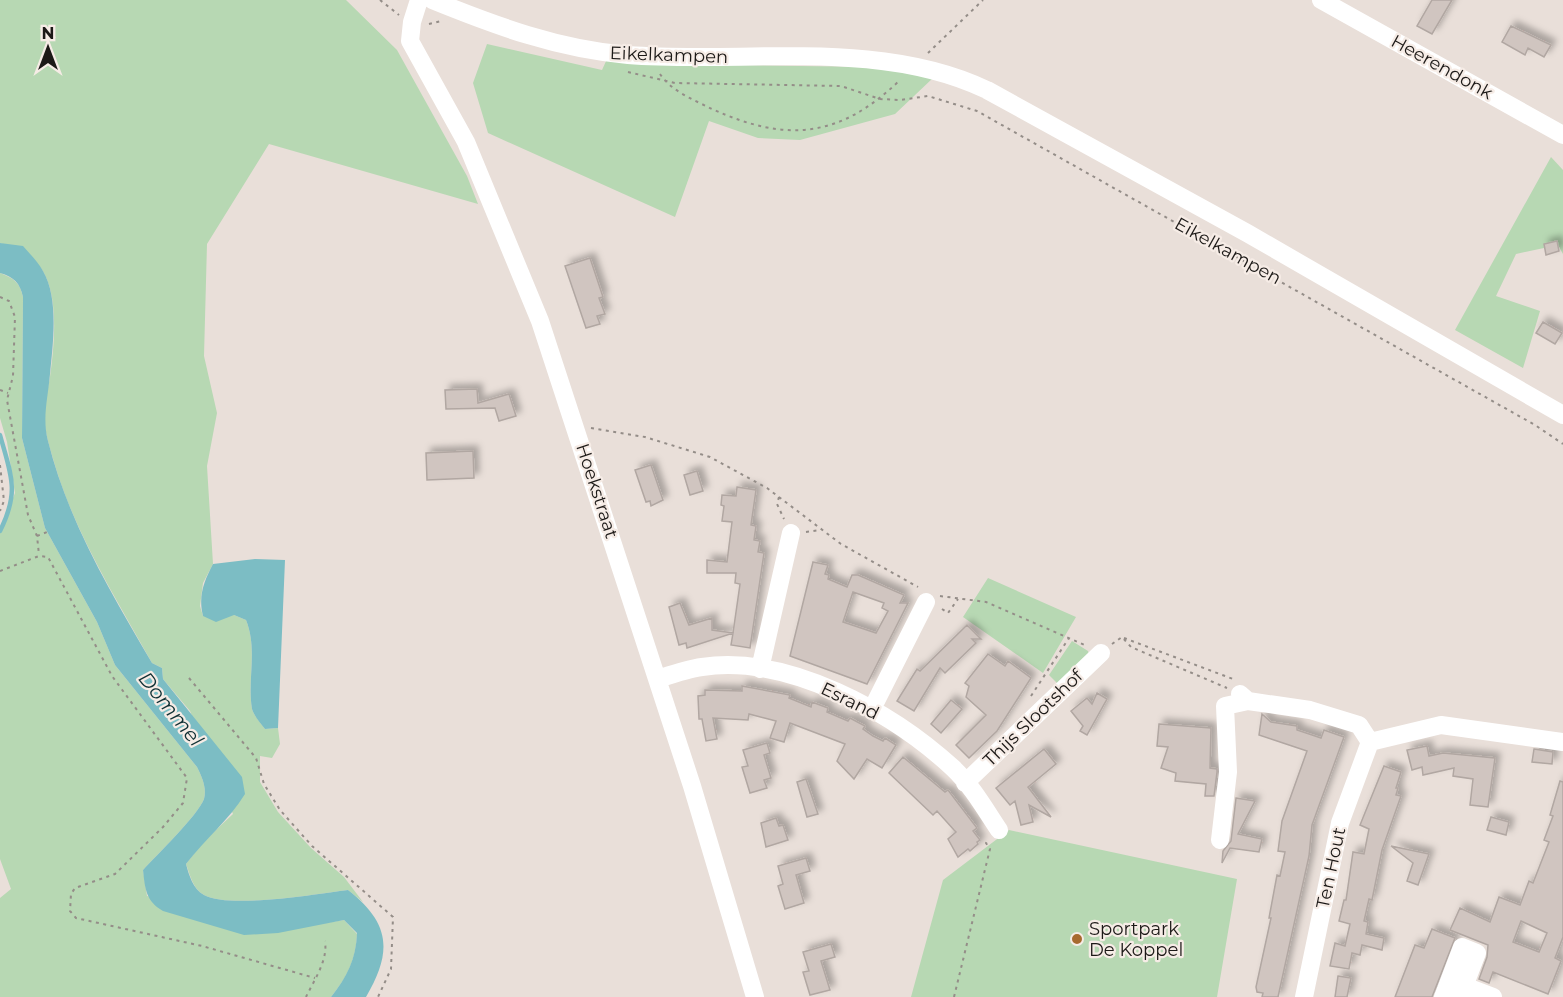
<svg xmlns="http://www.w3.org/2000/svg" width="1563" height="997" viewBox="0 0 1563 997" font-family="Montserrat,sans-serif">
  <defs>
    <filter id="shadow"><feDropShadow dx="5" dy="-5" stdDeviation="3" flood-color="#0004"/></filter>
  </defs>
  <rect width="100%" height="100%" fill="#e9dfd9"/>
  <path fill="#b7d8b3" d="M0 0H346L397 50 467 176 478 204 269 144 207 244 204 356 217 413 207 466 213 564 203 583 200 606 203 616 234 615 246 620C258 650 247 679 252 709 254 716 261 723 265 729L278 728 280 744 272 758 260 756V782L278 812 311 848 344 877 363 902 348 890C317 894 230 909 204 895 193 889 190 875 186 864L202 843 233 814 190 711 163 679 162 668 152 663C116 598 75 534 54 462 50 448 45 433 44 418 43 405 48 390 50 377 54 347 59 301 44 273 38 260 14 247 0 243Z
    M487 44 602 70 607 59 667 64 873 67 933 78 895 114 800 140 758 138 709 121 675 217 488 133 473 83Z
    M1551 157 1563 170V254L1558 245 1516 254 1496 296 1540 311 1523 368 1455 330Z
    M0 273C14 278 20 283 23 297L22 438 45 528 97 622 115 665 197 767C202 777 207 788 204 799 198 815 156 856 143 870L147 896 307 926 344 920 357 934C356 960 347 977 331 997H0V898L11 889 0 859V530L15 493 7 442 0 418Z
    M988 578 1076 617 1043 673 963 617Z
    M1072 641 1088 651 1090 658 1059 685 1049 675Z
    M1009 830 1237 879 1217 997H911L943 880Z"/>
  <path fill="#7cbdc4" d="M0 243 23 246C30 254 38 262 43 271 59 298 53 344 50 374 48 398 42 418 48 441 68 521 111 593 152 663L162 668 163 679 242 777 245 794C229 820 205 839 186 864 189 875 193 889 204 895 230 909 317 894 348 890 390 923 393 951 366 997H331C347 977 356 959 357 933L344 920 278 933 244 935 163 911C146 901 145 889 143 870 156 856 198 815 204 799 207 788 202 777 197 767L115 665 97 622 45 528 22 438 23 297C20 283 14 277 0 273Z
    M255 559 285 560 278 728 265 729C261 724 254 716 252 709 247 679 258 650 246 620L234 615 216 622 203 616C198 596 204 581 213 564Z"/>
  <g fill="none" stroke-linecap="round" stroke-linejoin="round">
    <path stroke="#7cbdc4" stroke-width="4.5" d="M0 435C11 475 20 491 0 531"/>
  </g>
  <path fill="#d0c5c0" stroke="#b1a7a2" stroke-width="1.5" fill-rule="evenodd" filter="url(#shadow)" d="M1432 0H1452L1432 34 1417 26Z
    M1511 26 1551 45 1544 57 1528 48 1525 55 1502 42Z
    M1557 241 1559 251 1546 255 1544 244Z
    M590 258 603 297 599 298 605 314 597 316 600 324 586 328 565 266Z
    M1543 322 1562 333 1555 344 1536 333Z
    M477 389 478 403 509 394 516 416 499 421 495 408 446 409 445 390Z
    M473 451 474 478 427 480 426 453Z
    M651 465 663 500 651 506 650 501 646 502 635 470Z
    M697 471 703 491 690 495 684 475Z
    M737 487 756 490 751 525 756 526 754 540 760 541 758 552 764 553 750 648 731 645 733 633 687 648 686 643 679 645 669 607 680 603 689 625 712 618V630L733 633 740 584 735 583 736 573H707V560L727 562 732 522 722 521 724 506 721 505 722 495 736 496Z
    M813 562 828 565 825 574 829 575 828 579 847 587 852 575H858L904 595 900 603H908L867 684 790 656ZM853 592 884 603 882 608 888 611 876 633 843 622Z
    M967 625 981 639H972L976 643 945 673 940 668 914 711 897 701 917 669 920 671Z
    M988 654 1005 666 1008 661 1031 678 997 731 969 758 956 745 986 715 966 697 969 686 965 683Z
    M742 686 790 695 789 698 811 707 812 702 828 708 827 712 848 721 850 718 865 726 863 729 873 736 883 741 885 738 896 745 882 768 867 759 854 779 837 761 845 744 790 723 784 742 770 738 776 721 749 714 748 720 713 718 717 739 706 741 702 719H699L698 696 705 695V690L742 691Z
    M1097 693 1107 699 1087 735 1080 731 1083 726 1071 711 1087 698 1092 704Z
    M951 700 962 709 941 733 931 724Z
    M1262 714 1271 722 1297 726V730L1321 738 1324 730 1344 737 1312 825 1309 856 1278 997H1262L1263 993 1257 992 1256 987 1271 918H1269L1277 875 1280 876 1285 852 1278 851 1282 821 1307 751 1259 735Z
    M1159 724 1211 728 1210 768 1217 769V772L1214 796H1205L1206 784 1175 781 1176 773 1161 768 1168 747 1157 746Z
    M767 743 770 753 764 755 771 778 764 780 767 788 750 793 742 767 748 766 743 750Z
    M1427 746 1429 756 1443 753 1495 758 1488 807 1470 805 1473 779 1453 776 1454 768 1423 775 1422 767 1412 770 1407 750Z
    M1044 749 1056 764 1028 787 1051 817 1029 805 1033 822 1021 825 1015 801 1010 805 996 788Z
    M1534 749 1553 752 1552 764 1532 762Z
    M903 757 945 792 948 790 977 828 973 831 980 840 977 842 978 844 970 851 968 849 958 857 948 839 956 832 954 830 937 811 933 815 889 773Z
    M1384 766 1401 772 1396 788H1398L1396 795 1401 796 1382 850 1372 900 1369 899 1364 921 1368 922 1366 934 1384 938 1382 950 1362 945 1360 955 1352 953 1349 969 1330 966 1335 943 1345 946 1350 924 1339 921 1344 900H1346L1353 852 1364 854 1369 829 1360 825Z
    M806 779 818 814 807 817 797 782Z
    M1560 781 1563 782V937L1555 958 1561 961 1548 994 1493 972 1489 983 1479 979 1487 957 1488 945 1450 930 1460 908 1490 922 1499 897 1520 905 1529 881 1533 883 1549 842 1544 840 1553 816 1550 815ZM1521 921 1547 933 1539 952 1513 942Z
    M1236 798 1255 801 1238 834 1262 839 1259 852 1230 848 1222 863 1223 851 1231 841Z
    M1491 817 1509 822 1506 835 1487 830Z
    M776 818 779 826 783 825 788 840 766 847 761 823Z
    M1391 846 1429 854 1418 885 1407 881 1413 863Z
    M806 858 810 871 796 875 804 903 785 909 778 886 783 884 778 866Z
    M1432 929 1455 938 1432 997H1395L1415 945 1424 948Z
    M831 944 835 957 821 961 830 990 810 995 803 972 809 971 803 952Z
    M1338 976 1351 978 1347 997H1335Z"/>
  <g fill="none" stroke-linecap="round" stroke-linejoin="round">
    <path stroke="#948d88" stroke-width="2" stroke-dasharray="3 4.5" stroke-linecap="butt" d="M380 0 399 15
      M429 24 441 21
      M928 53 983 0
      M628 72 675 83 841 86 880 99 900 100 928 96 977 111 1535 425 1563 444
      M660 74C671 91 694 100 712 109 787 143 840 138 900 80
      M0 297 9 301 15 317 13 376 7 400 28 515 37 536 39 555
      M0 390 8 393
      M591 428 645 437 710 457 767 488 841 544 918 587
      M0 465 4 501 0 511
      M779 497 777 504 784 519
      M806 532 821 530
      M37 536 47 532
      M0 571 39 556 48 557 112 676 187 778 183 803 163 827 115 874 75 888 71 894 70 911 76 918 202 946 315 978
      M940 596 986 602 1087 646
      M942 609 948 613 958 599
      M1124 638 1233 679
      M1112 644 1122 637 1131 647 1227 688
      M189 678 256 758 264 784 280 810 312 846 393 917 391 969 378 997
      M1031 696 1069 638
      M306 997C314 980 328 961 325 941
      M954 997 990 849 986 843 988 840"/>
    <path stroke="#fff" stroke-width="18" d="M419 0 412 22 410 41 466 142 540 321 692 786 755 997
      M432 0C496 26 558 49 628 55 745 64 878 38 987 90L1247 233 1563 415
      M1321 0 1563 135
      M760 669 791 533
      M658 679C673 674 687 669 702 667 788 654 892 712 953 768 972 786 985 809 999 830
      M1248 701 1310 710 1359 725 1370 742 1441 725 1563 742
      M872 709 926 602
      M965 783 1101 653
      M1220 840 1228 772 1225 706 1248 701 1240 694
      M1464 986 1493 997
      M1304 997 1340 823 1370 742
      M1443 997 1462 947 1477 953 1460 997"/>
  </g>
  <circle fill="#a76a2f" stroke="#f6ece6" stroke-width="2" cx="1077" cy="939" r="6"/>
  <g text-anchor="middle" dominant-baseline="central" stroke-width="4.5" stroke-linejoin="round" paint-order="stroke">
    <g font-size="18" fill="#1c1917" stroke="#f6ece6">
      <text transform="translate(669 55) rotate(2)">Eikelkampen</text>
      <text transform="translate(1442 67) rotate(29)">Heerendonk</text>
      <text transform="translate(1228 251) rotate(29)">Eikelkampen</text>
      <text transform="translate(597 491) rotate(72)">Hoekstraat</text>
      <text transform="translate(850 701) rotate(26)">Esrand</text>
      <text transform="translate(1033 718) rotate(-44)">Thijs Slootshof</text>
      <text transform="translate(1331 868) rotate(-78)">Ten Hout</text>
    </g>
    <g font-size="18" fill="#1c1917" stroke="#f6ece6" text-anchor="start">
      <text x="1089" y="929">Sportpark<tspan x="1089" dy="21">De Koppel</tspan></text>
    </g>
    <g font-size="20" font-style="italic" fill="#0f3034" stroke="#f6ece6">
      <text transform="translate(171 709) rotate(51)">Dommel</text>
    </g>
  </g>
  <g transform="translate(48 48)" stroke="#f6ece6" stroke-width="4.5" paint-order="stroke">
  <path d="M0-4.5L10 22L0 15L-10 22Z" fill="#1c1917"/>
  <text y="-9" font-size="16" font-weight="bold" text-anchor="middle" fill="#1c1917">N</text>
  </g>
</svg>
